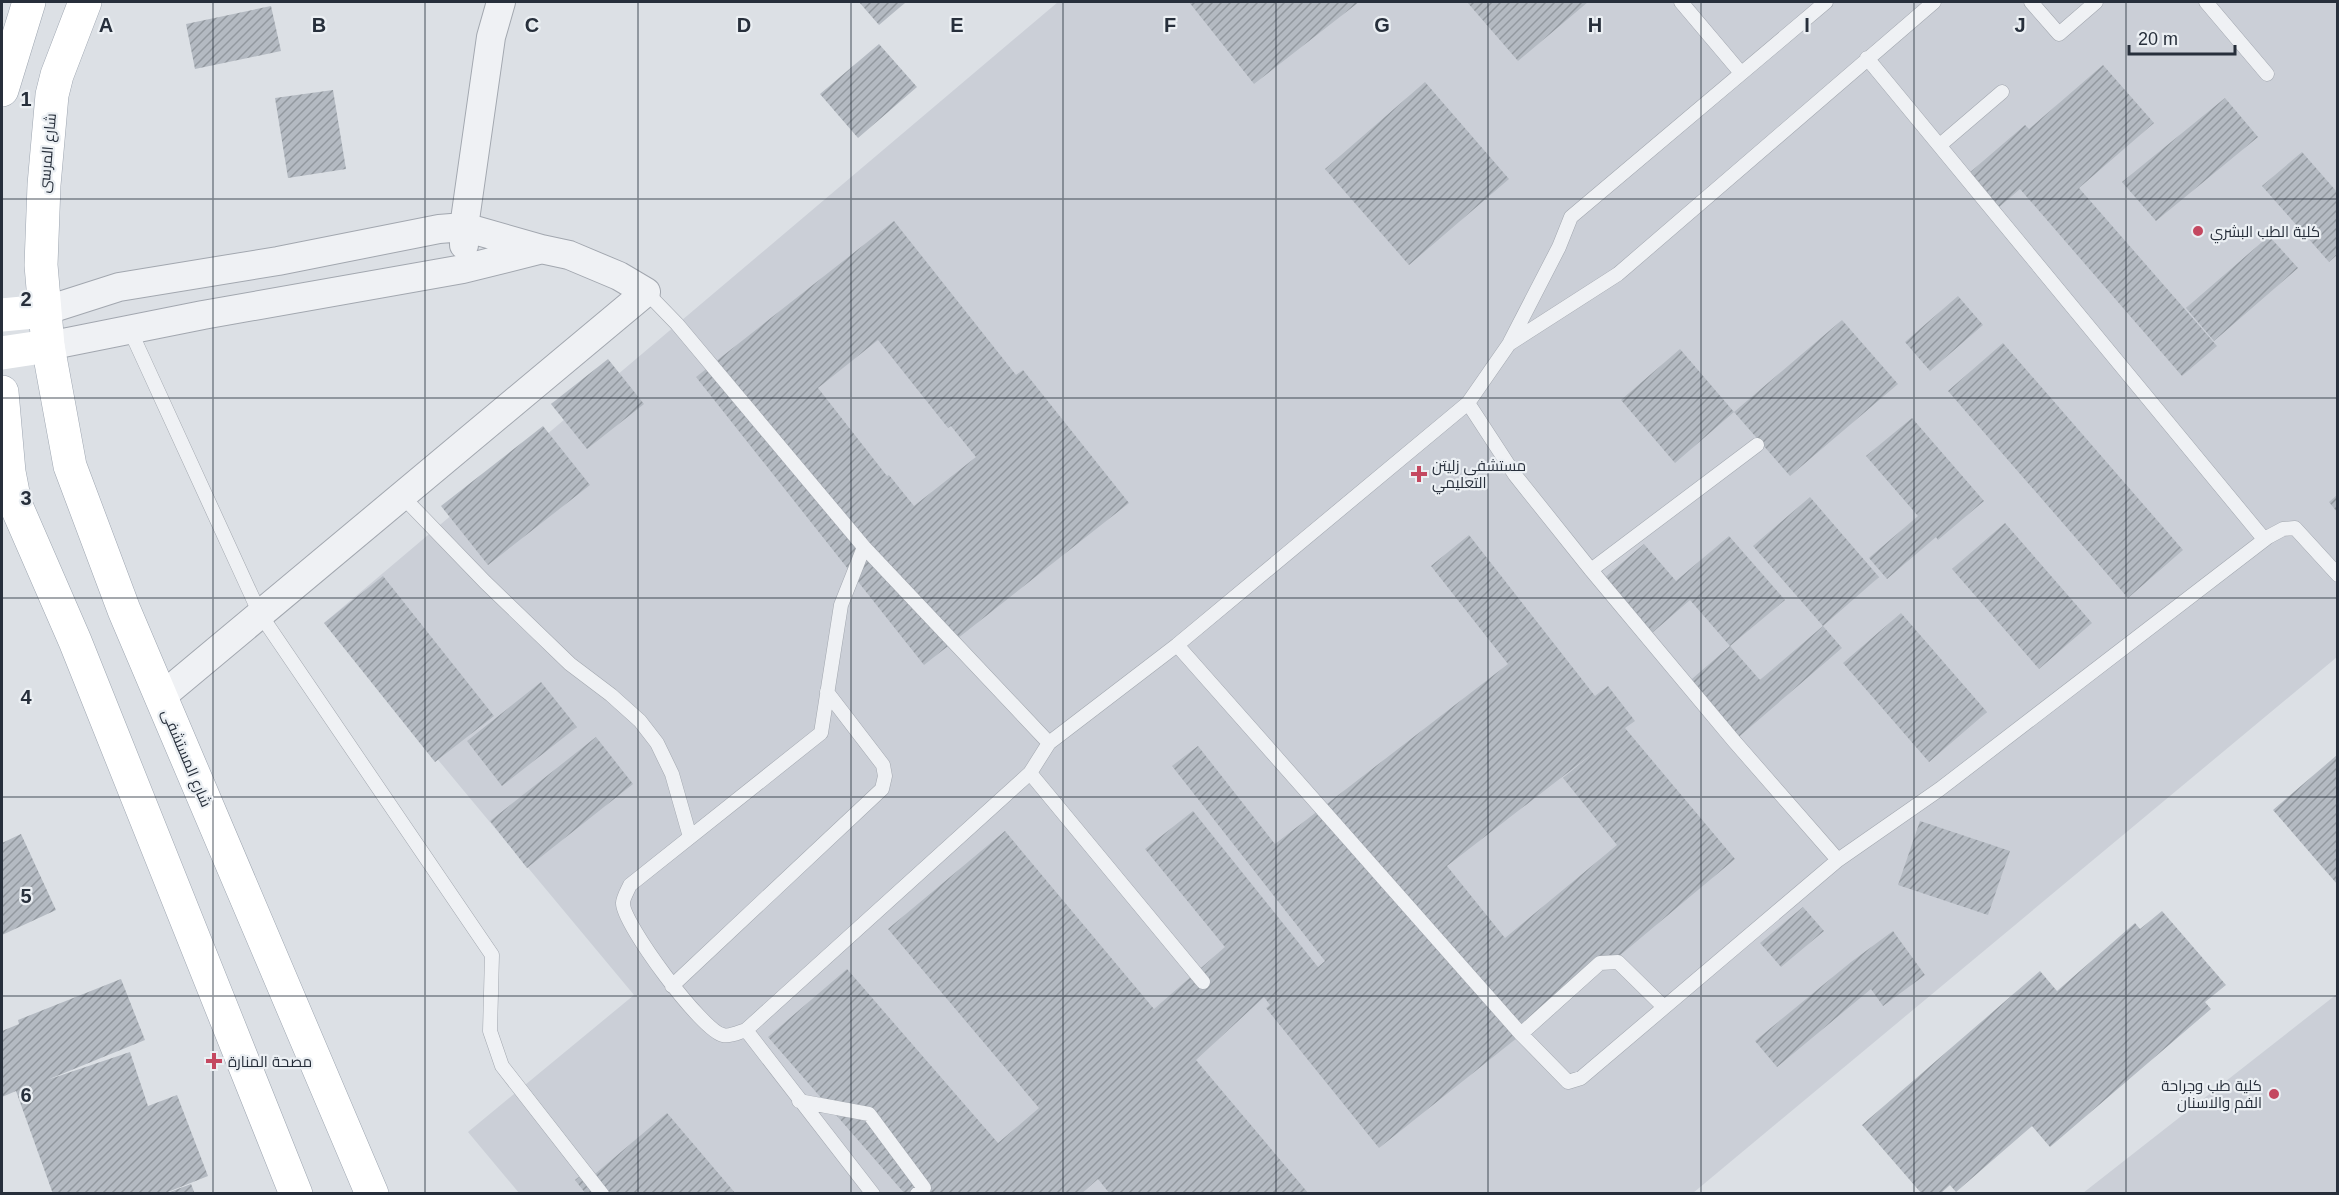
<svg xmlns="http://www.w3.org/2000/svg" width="2339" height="1195" viewBox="0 0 2339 1195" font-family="Helvetica,Cairo,sans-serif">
  <defs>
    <pattern id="building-hatch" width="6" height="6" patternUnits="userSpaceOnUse" patternTransform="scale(1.5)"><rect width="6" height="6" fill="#b4bac2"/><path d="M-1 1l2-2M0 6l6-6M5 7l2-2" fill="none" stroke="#92989f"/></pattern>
  </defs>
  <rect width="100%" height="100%" fill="#dce0e5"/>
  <path fill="#cbcfd7" d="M1058 2H2337V657L1693 1193H519L468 1132 634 995 324 623Z
    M2337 994V1193H2083Z"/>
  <path fill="url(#building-hatch)" fill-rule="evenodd" d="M859 2H906L879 25Z
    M1189 2H1359L1254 84Z
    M1467 2H1588L1518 61Z
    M271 6 281 51 195 69 186 24Z
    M879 44 917 87 858 138 820 94Z
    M2103 65 2154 123 2079 188 2217 346 2182 376 2020 189 1998 208 1968 174 2025 125 2029 129Z
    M1425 82 1509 179 1409 265 1325 169Z
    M333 90 346 169 288 178 275 98Z
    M2225 98 2258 137 2156 221 2122 182Z
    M2302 152 2337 192V255L2329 262 2262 186Z
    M894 221 1016 375 1023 370 1129 503 924 665 696 377ZM878 340 948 428 951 426 976 457 914 506 889 475 887 476 818 388Z
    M2269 236 2298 268 2214 341 2186 308Z
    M1958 296 1983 325 1930 371 1905 342Z
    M1842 320 1898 384 1790 476 1734 412 1675 463 1621 400 1680 349 1734 412Z
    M2003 343 2183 550 2128 598 1948 391Z
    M608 359 644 404 587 449 551 404Z
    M1912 418 1984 501 1938 540 1936 537 1887 579 1869 558 1918 516 1866 456Z
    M543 426 590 485 488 565 441 506Z
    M2337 495V512L2329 502Z
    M1810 497 1879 577 1823 626 1753 546Z
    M2005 523 2092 623 2039 669 1952 569Z
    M1469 535 1595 696 1608 686 1635 721 1625 728 1735 859 1612 962 1379 1148 1266 1008 1270 1005 1264 997 1196 1060 1309 1194H1110L1098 1179 1081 1194H905L768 1037 847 969 998 1143 1039 1108 888 929 1005 831 1154 1009 1225 947 1145 849 1193 811 1318 967 1325 961 1172 766 1198 746 1275 844 1508 664 1431 566ZM1593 753 1563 778 1617 845 1505 938 1447 866Z
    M1729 536 1785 600 1730 646 1690 600 1652 633 1604 578 1644 544 1676 581Z
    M383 576 494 716 435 762 324 623Z
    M1901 613 1987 712 1929 762 1843 663Z
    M1823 626 1842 648 1734 741 1685 685 1730 646 1760 680Z
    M541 682 577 727 502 786 467 741Z
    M596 737 633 784 527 868 490 821Z
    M2337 755V884L2273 810Z
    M1920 821 2010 851 1988 915 1898 885Z
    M21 834 56 910 2 935V843Z
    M1803 907 1824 931 1781 967 1760 943Z
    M2162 911 2226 985 2205 1002 2211 1009 2050 1147 2032 1126 1956 1192 1950 1185 1940 1194H1922L1862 1125 2040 971 2057 991 2135 923 2140 929Z
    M1893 931 1925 975 1883 1006 1871 989 1777 1067 1755 1041 1851 962Z
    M121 979 145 1040 47 1080 130 1052 148 1106 177 1095 208 1176 163 1194H53L16 1091 2 1097V1031L19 1024 18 1020Z
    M667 1113 736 1194H611L595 1174Z
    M585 1172 602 1194H586L575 1180Z
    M191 1184 195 1194H167V1193Z"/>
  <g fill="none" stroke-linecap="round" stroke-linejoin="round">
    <defs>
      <path id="lane" d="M1681 2 1741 73
        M2031 2 2059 34 2096 2
        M2206 2 2267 74
        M1867 58 2264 539
        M1940 145 2002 92
        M646 292 677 324 864 547 1049 743
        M130 330 260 614 492 955 490 1031 502 1066 602 1194
        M1510 342 1559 247 1571 217 1826 2
        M1468 403 1515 475 1591 570 1734 741 1838 860
        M402 496 485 582 570 664 611 695 640 721 657 743 672 774 690 837
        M864 547 841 605 821 733 630 885C628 890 623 898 623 903 622 923 703 1032 723 1035 731 1037 739 1032 746 1030L1030 773 1049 743 1177 645 1468 403 1509 344 1618 274 1934 2
        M1591 570 1757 445
        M1177 645 1521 1034 1568 1082 1581 1078 1838 860 1940 789 2268 537 2283 529 2295 528 2338 575
        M1030 773 1203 982
        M672 986 882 789 885 776 883 765 827 692
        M746 1030 873 1194
        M1521 1034 1600 963 1618 962 1664 1007
        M799 1101 869 1114 924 1188 917 1194"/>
      <path id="street" d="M464 245V227L491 37 501 2
        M44 311 119 287 278 261 439 229 464 227 541 249 569 255 619 276 646 292 161 697
        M48 346 203 315 463 269 539 250"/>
      <path id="primary" d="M85 2 57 75 52 95 44 185 41 265 48 346 70 466 124 610 372 1194
        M2 90 29 2
        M2 392 9 472 15 503 75 641 296 1194"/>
    </defs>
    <use href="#lane" stroke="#a2a7af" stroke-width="15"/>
    <use href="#street" stroke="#a2a7af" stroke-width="30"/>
    <use href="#primary" stroke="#9da5b0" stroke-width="34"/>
    <use href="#lane" stroke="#eff1f4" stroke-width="14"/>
    <use href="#street" stroke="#eff1f4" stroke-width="28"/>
    <path stroke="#fff" stroke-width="33" d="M2 315 44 311
      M2 353 48 346"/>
    <use href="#primary" stroke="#fff" stroke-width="33"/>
  </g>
  <path fill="none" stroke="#272f3b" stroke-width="1.5" stroke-opacity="0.55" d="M213 2V1194M425 2V1194M638 2V1194M851 2V1194M1063 2V1194M1276 2V1194M1488 2V1194M1701 2V1194M1914 2V1194M2126 2V1194M2 199H2338M2 398H2338M2 598H2338M2 797H2338M2 996H2338"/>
  <g fill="#c44860" stroke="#ebeff3" stroke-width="2">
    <circle cx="2198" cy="231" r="6"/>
    <path d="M1416 465h6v6h6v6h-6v6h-6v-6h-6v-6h6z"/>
    <path d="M211 1052h6v6h6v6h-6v6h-6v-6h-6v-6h6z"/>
    <circle cx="2274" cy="1094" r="6"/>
  </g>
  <g text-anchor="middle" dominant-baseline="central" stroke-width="4.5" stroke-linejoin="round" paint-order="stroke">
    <g font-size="15" fill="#272f3b" stroke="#ebeff3">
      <text transform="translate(47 153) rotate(-85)">شارع المرسى</text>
      <text transform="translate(187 758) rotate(67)">شارع المستشفى</text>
    </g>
    <g font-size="15" fill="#272f3b" stroke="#ebeff3" text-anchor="start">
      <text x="2210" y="231">كلية الطب البشري</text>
      <text x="1432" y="465">مستشفى زليتن<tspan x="1432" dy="17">التعليمي</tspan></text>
      <text x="228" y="1061">مصحة المنارة</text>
      <text x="2262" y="1085" text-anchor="end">كلية طب وجراحة<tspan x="2262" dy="17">الفم والاسنان</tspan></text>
    </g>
  </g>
  <g font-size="20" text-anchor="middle" font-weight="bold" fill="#272f3b" stroke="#ebeff3" stroke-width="4.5" stroke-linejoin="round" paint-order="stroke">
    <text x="106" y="32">A</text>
    <text x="319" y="32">B</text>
    <text x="532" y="32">C</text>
    <text x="744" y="32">D</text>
    <text x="957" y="32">E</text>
    <text x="1170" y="32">F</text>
    <text x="1382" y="32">G</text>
    <text x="1595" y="32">H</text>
    <text x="1807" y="32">I</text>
    <text x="2020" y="32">J</text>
    <text x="26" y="106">1</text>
    <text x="26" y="306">2</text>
    <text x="26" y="505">3</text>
    <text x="26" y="704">4</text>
    <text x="26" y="903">5</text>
    <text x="26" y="1102">6</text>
  </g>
  <rect width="2339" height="1195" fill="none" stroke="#272f3b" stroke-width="6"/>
  <path d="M2129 45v9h106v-9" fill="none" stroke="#272f3b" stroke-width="3"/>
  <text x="2138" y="45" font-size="18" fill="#272f3b" stroke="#ebeff3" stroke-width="4.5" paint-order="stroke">20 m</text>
</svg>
